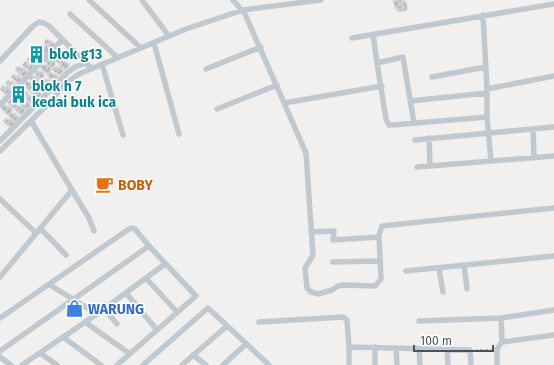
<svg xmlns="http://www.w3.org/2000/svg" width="554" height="365" viewBox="0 0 554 365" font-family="'Fira Sans',sans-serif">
  <defs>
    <pattern id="building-cross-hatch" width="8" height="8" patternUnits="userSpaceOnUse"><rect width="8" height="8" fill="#ccced4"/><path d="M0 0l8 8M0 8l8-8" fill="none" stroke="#a8aaaf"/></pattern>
    <filter id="shadow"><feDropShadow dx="3" dy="1.5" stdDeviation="1" flood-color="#0004"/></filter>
  </defs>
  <rect width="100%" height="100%" fill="#f2efef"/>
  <path fill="url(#building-cross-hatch)" stroke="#d4d5da" filter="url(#shadow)" d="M393 0H402L404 8 395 9Z
    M47 39 51 43 48 47 44 42Z
    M42 44 46 48 42 52 38 47Z
    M36 50 40 54 37 58 33 53Z
    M54 53 58 57 55 61 51 56Z
    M31 56 35 60 31 64 27 59Z
    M48 58 52 62 49 66 45 61Z
    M61 60 66 64 62 68 58 63Z
    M26 61 30 65 27 69 22 65Z
    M44 64 48 68 44 72 40 67Z
    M18 66 24 71 20 75 15 69Z
    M56 66 60 70 56 73 52 69Z
    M37 70 41 74 38 77 34 73Z
    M50 72 55 76 51 79 47 75Z
    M14 74 18 78 15 81 11 77Z
    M32 75 36 79 33 83 29 78Z
    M45 78 49 82 46 85 42 81Z
    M8 80 13 84 9 87 5 83Z
    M27 81 31 85 27 89 23 84Z
    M40 83 44 87 40 90 36 86Z
    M3 85 7 89 4 93 0 89Z
    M21 89 25 92 18 100 14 95Z
    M34 89 38 93 35 96 30 92Z
    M28 94 32 98 29 102 25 97Z
    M11 99 15 103 11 107 7 102Z
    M23 100 27 104 23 107 19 103Z
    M5 105 9 109 5 113 1 108Z
    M17 105 22 109 18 113 14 108Z
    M11 112 15 116 12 120 8 115Z
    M6 118 11 122 7 125 3 121Z"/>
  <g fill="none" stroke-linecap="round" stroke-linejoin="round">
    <path stroke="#7ac9a5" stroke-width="1" stroke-dasharray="3 2" stroke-linecap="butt" d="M475 350 491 349"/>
    <path stroke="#c1c9d0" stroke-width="5.5" d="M89 0 141 48
      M142 0 169 36
      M233 0 245 14 306 153 313 255 305 268 307 288 311 292 318 294 332 290 338 286 343 285 375 286 381 279 379 235 382 226 554 208
      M70 14 117 57
      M483 15 487 89V117L491 161
      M373 34 377 63
      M352 38 554 4
      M154 43 179 134
      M0 61 33 26 39 22 44 23 49 26 91 68
      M102 64 123 135
      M206 69 261 47
      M432 77 486 67
      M487 89 554 76
      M410 101 487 93
      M284 103 382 86
      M0 105 62 40
      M217 109 277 85
      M414 123 403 57 377 63 386 119 389 125H392L487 117
      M533 129 534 158
      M429 138 430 166
      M415 140 554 127
      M0 141 67 73 75 67 86 63
      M0 151 47 105 66 83 79 74 186 29 243 10 321 0
      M417 167 554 156
      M72 190 89 218 94 231
      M0 199 36 233
      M40 228 66 255
      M311 232 334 231 333 240 379 237
      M333 262 380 261
      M464 265 467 289
      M439 268 443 292
      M406 271 554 256
      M0 277 72 190 31 121
      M146 278 177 312
      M50 285 97 314
      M126 293 157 330
      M104 309 117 324
      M554 310 501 318 502 342 554 335
      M0 318 126 231 131 228 135 229 149 246 196 296 117 365
      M419 321 501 318
      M85 322 130 354
      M259 322 343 317 347 320 349 347
      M63 337 101 365
      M375 347V365
      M396 348 397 365
      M419 349 420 365
      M447 349 448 365
      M0 351 149 246
      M40 353 57 365
      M193 355 206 365
      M0 357 11 365
      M22 365 97 314 165 264
      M143 365 208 308 269 365
      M182 365 227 326
      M223 365 246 344
      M349 365V347L470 350 471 365
      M497 365V349L502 342"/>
  </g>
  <defs>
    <symbol id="building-bare" viewBox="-9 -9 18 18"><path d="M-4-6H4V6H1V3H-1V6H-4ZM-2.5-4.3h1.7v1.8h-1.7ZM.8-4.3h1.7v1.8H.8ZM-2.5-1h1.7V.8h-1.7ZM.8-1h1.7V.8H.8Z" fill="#0f9aa8" stroke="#fff" stroke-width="2.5" paint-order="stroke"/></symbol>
    <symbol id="cafe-bare" viewBox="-9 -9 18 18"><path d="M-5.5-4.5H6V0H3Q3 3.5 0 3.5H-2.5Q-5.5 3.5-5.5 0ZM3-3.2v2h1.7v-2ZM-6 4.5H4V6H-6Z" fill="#e8710a" stroke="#fff" stroke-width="2.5" paint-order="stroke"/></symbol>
    <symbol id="shop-bare" viewBox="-9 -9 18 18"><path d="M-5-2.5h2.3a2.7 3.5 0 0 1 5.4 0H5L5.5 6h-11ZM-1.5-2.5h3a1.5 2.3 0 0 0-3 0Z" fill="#3f7fe0" stroke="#fff" stroke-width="2.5" paint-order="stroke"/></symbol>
  </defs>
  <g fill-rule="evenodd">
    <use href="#building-bare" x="24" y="42" width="25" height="25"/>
    <use href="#building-bare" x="6" y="82" width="25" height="25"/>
    <use href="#cafe-bare" x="92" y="172" width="25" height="25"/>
    <use href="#shop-bare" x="62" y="296" width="25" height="25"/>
  </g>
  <g text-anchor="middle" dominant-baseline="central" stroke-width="3" stroke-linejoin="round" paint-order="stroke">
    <g font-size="14" font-weight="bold" fill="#0d838f" stroke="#fff" text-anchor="start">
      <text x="49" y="54">blok g13</text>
      <text x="32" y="86">blok h 7<tspan x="32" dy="16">kedai buk ica</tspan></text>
    </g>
    <g font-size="14" font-weight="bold" fill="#c56008" stroke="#fff" text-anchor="start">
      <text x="118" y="185">BOBY</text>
    </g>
    <g font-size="14" font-weight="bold" fill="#366cbe" stroke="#fff" text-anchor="start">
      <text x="88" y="309">WARUNG</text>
    </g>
  </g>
  <path d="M414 345v6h79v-6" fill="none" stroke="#48525c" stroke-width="2"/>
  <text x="420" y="345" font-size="12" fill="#48525c" stroke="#ffffff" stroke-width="3" paint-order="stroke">100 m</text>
</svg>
